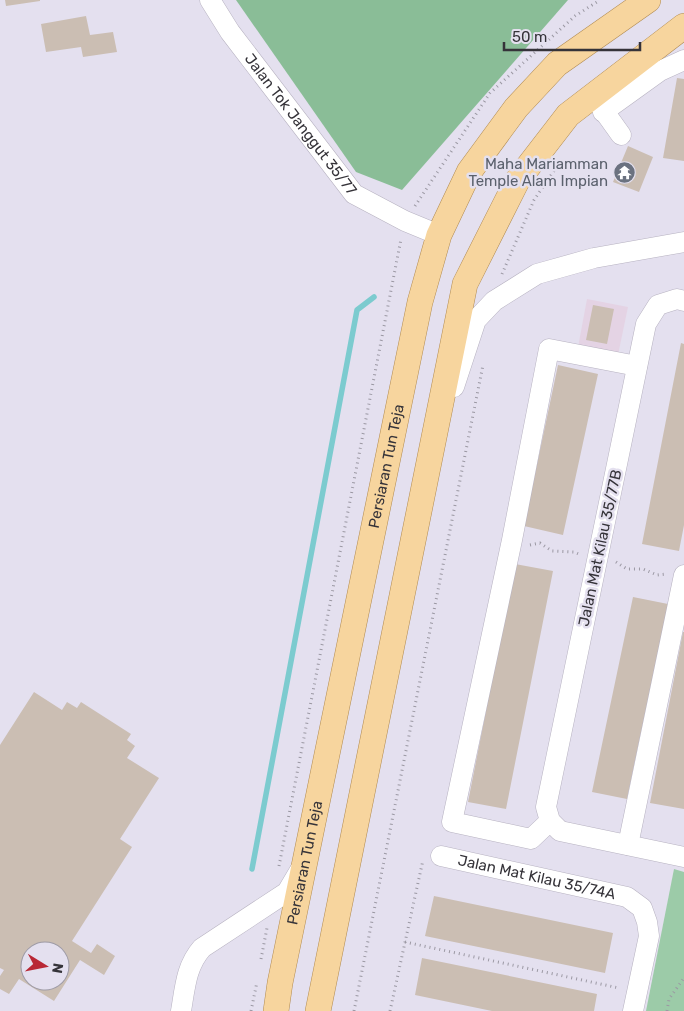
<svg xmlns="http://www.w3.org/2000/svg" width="684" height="1011" viewBox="0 0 684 1011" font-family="Rubik,sans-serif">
  <rect width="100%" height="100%" fill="#e4e0ef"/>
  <path fill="#e4d3e4" d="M587 299 628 307 618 355 578 347Z"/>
  <path fill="#9ccba8" d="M674 869 684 872V1011H646Z"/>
  <path fill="#8abd97" d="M236 0H568L402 190 356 172Z"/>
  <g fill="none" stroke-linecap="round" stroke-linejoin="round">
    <path stroke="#7ccbcf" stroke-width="5.5" d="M252 869 357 310 374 297"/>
  </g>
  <path fill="#cbbeb3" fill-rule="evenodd" d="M5 0H40V1L6 6Z
    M86 16 90 35 113 32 117 52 83 57 81 47 46 52 41 24Z
    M677 78 684 79V161L663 158Z
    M628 146 653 157 639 192 613 182Z
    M593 305 614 309 607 344 586 340Z
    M681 343 684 344V525L679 551 642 544Z
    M558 365 598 374 563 535 524 526Z
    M515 564 553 571 506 809 468 802Z
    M633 597 668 604 627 799 592 792Z
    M683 632H684V809L650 803Z
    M34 692 62 710 67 702 77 708 81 702 131 734 127 740 135 746 127 758 159 778 120 839 132 847 72 941 91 953 97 944 115 956 104 975 80 960 54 1001 19 979 9 994 0 989V976L4 970 0 968V745ZM30 951H60V981H30Z
    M434 896 613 933 605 973 425 936Z
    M422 958 597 994 594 1011H492L415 995Z"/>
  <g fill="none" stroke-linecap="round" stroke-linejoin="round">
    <defs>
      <g id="minor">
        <path id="s1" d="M210 0 230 32 354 194 405 221 439 235"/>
        <path d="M596 100 621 135"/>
        <path d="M603 112 660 71 684 60"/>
        <path d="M684 301 677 299 658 305 646 324 546 807 550 821 560 831 684 857"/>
        <path d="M454 387 476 320 494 301 537 274 594 258 684 242"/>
        <path d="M550 821 531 839 452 822 512 540 549 349 637 366"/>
        <path d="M628 845 684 575"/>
        <path id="s2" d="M441 856 627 897 642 908 647 922 649 936 633 1011"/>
        <path d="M181 1011C185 988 186 966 202 948L287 892 300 870"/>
      </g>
      <g id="major">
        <path id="s3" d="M276 1011 280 983 420 302 439 235 469 172 516 108 557 64 648 0"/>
        <path d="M318 1011 465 284 517 181 568 115 684 26"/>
      </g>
    </defs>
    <use href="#minor" stroke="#b7b2c1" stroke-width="21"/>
    <use href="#major" stroke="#b08a50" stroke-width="26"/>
    <path stroke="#9b98a3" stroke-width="3" stroke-dasharray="1 4" stroke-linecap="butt" d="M415 206 490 93 575 16 600 0
      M502 274 534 200 556 168
      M530 545 540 543 552 551 574 552 581 555
      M616 562 627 569H643L657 575 667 574
      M279 866 401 239
      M405 942 619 988
      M261 959 267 928
      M251 1011 257 982
      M354 1011 483 365
      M390 1011 423 860
      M667 1011 669 999 684 978"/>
    <use href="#minor" stroke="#fff" stroke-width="20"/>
    <use href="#major" stroke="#f7d59e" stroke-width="25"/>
  </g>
  <defs>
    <symbol id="temple-disc" viewBox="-11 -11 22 22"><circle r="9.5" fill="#6b7280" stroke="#e4e0ef"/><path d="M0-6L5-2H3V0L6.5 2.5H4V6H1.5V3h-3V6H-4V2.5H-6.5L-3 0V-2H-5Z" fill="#fff"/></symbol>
  </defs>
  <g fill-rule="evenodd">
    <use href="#temple-disc" x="612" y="160" width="25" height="25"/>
  </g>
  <g text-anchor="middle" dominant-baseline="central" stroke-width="5" stroke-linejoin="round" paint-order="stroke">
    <g font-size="15" fill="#353339" stroke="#e4e0ef">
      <text stroke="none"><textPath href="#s1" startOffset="154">Jalan Tok Janggut 35/77</textPath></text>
      <text stroke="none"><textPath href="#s3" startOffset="556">Persiaran Tun Teja</textPath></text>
      <text transform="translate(600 548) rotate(-78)">Jalan Mat Kilau 35/77B</text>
      <text stroke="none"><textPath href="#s3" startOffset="151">Persiaran Tun Teja</textPath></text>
      <text stroke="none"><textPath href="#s2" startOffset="98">Jalan Mat Kilau 35/74A</textPath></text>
    </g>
    <g font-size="15" fill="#5b616d" stroke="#e4e0ef" text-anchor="end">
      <text x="608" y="164">Maha Mariamman<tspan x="608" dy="17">Temple Alam Impian</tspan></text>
    </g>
  </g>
  <g transform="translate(45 966) rotate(100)"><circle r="24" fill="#e4e0ef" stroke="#9e9ba6"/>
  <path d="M0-4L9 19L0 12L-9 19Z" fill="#b92836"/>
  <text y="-8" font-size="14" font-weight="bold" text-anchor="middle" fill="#353339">N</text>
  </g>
  <path d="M504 42v8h136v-8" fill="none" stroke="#353339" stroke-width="2.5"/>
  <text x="512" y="42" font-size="15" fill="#353339" stroke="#e4e0ef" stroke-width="4" paint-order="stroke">50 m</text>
</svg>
